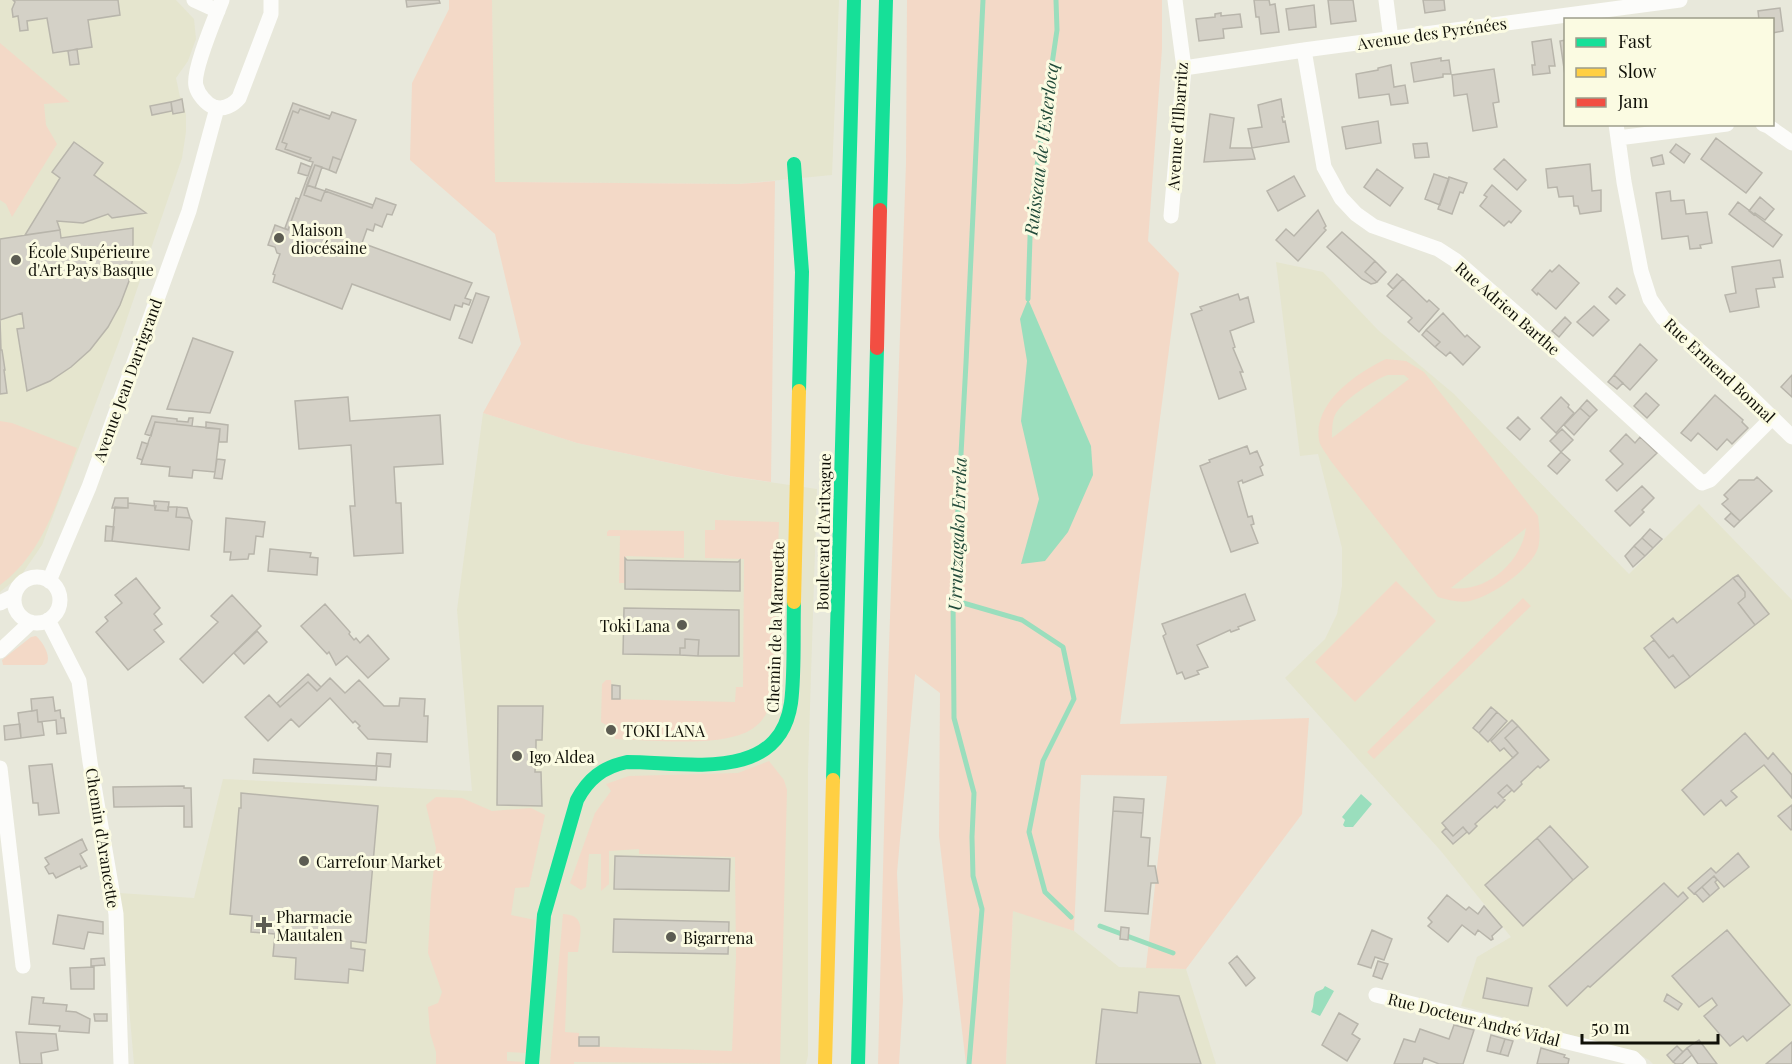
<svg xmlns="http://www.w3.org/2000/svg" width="1792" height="1064" viewBox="0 0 1792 1064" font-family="'Playfair Display',serif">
  <rect width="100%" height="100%" fill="#e8e8db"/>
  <path fill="#e5e5ce" d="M0 0H176L194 19 196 39 188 61 176 78 180 97 182 98 186 115V132L182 158 120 339 42 545 22 574 0 592Z
    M492 0H839L832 175 739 184 494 182Z
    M1276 262 1323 272 1378 330 1454 394 1629 574 1699 504 1792 600V1064H1698L1692 1055 1682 1064H1653L1649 1060 1635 1052 1461 1006 1477 957 1511 937 1440 850 1285 678 1325 639 1337 614 1342 586V548L1318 454 1300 456Z
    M483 413 577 443 729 476 817 489 808 769V1056L806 1064H134L119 893 194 898 223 779 472 791 457 610Z
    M1013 910 1074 931 1119 967 1186 969 1216 1064H1006Z"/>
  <path fill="#f3d9c7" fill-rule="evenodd" d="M449 0H492L495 182 739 184 775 181 771 482 730 476 577 443 483 413 521 344 495 234 410 160 412 83 449 9Z
    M907 0H1162V49L1148 241 1179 273 1120 724 1309 718 1302 814 1186 969 1146 968 1167 776 1081 775 1074 931 1013 911 1006 1064H966L939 836 940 693 915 674 897 873 903 1000 899 1064H878L888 674 906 164Z
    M0 43 70 102 44 104 46 125 57 144 12 217 6 204 0 200Z
    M1386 359 1406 361 1424 372 1538 516C1539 526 1541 537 1538 548 1531 569 1492 596 1470 601 1459 603 1449 600 1438 597L1330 460C1327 454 1320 447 1319 440 1313 402 1357 373 1386 359ZM1388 375H1404L1409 379 1332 438C1332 431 1332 421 1335 415 1342 401 1373 380 1388 375ZM1526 528C1521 563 1486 593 1451 588Z
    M0 421 12 423 77 448C59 497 44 553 0 585Z
    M715 520 779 522 773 699C768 711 764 721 752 729 724 748 650 740 615 739L614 726H608L601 722 602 684 606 680H611L613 699 735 702 736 687H743L744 559 705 558V530H715Z
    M609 530 684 531V558L626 556 625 583H619L620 536H607V532Z
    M1396 581 1436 621 1355 702 1315 662Z
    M1523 598 1531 606 1374 759 1367 752Z
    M36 636C42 641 51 655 47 663L44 665H3L2 660 31 637Z
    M769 761 784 780 787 790 780 1064 574 1062V1064H550L563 914C587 915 580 934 578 952H568L565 1032 579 1033V1046L732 1051 736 958 735 857 639 854V849L609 851V884L601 891V854H589L586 887 581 890 570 883 595 813 611 791 606 784 629 776 738 773Z
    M436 797 462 798 492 811 531 808 545 815 529 887 515 888 511 915 535 920 526 1053 507 1052V1061L524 1062V1064H436V1052L430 1033 428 1007 438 1003 442 992 428 953 431 895 436 848 426 805Z"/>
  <path fill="#9adebd" d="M1028 299 1091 446 1093 475 1068 532 1045 561 1021 564 1039 499 1021 421 1027 361 1020 319Z
    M1361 794 1372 804 1353 827H1345L1343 825 1345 820 1342 817Z
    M1325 986 1334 991 1320 1016 1311 1012C1315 1005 1312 998 1316 992L1323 989Z"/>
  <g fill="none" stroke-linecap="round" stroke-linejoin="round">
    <path stroke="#9adebd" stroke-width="5" d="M1028 299 1031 207 1057 30 1056 0
      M953 600 1022 620 1063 647 1074 699 1043 761 1029 832 1045 892 1071 917
      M1100 926 1173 953
      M969 1064 982 909 973 876 972 837 974 793 954 718 953 600 966 363 983 0"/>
  </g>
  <path fill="#d4d1c7" stroke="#b8b5ab" stroke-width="1.5" d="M13 0H118L120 15 88 20 92 47 53 53 47 18 27 21 28 30 20 31 18 16 13 17 12 9 15 2Z
    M406 0H439L440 3 407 7Z
    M1254 0H1269L1270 5 1275 4 1279 32 1261 34 1259 17H1256Z
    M1328 0H1353L1356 21 1331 24Z
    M1423 0H1444L1445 10 1425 13Z
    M1314 5 1316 27 1289 30 1286 9Z
    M1780 8 1783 31 1772 33V20H1759L1758 11Z
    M1221 13V16L1240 14 1242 27 1223 29 1224 38 1199 41 1196 19 1215 17V14Z
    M1551 39 1555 66H1549L1550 73 1533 75 1532 65H1535L1532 42Z
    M1566 40V75H1565L1560 41Z
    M77 49 79 64 70 65 68 51Z
    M1441 58V61L1449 60 1451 74H1443V77L1414 82 1411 63Z
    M1391 65 1394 87 1405 85 1408 103 1391 105 1389 94 1359 98 1356 74 1378 70V68Z
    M1494 69 1499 102 1493 103 1497 127 1473 131 1467 94 1454 96 1452 75Z
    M182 99 184 112 173 114 171 102Z
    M1281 99 1284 117H1282L1283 122 1285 121 1289 142 1252 148 1248 129 1262 127 1258 105Z
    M171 102 172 111 152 115 150 106Z
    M293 103 330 116 329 119 300 109 298 113 293 111 282 142 287 144 285 149 311 158 309 161 276 149Z
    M300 109 329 119 332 112 356 120 341 160 333 157 329 170 315 165 304 195 321 201 325 191 372 208 376 198 396 205 392 215 387 214 382 227 375 224 373 231 367 229 362 243 472 283 465 298 471 300 469 305 463 303 462 307 455 305 450 320 352 284 342 309 273 282 275 275 273 274 280 254 277 253 275 247 268 245 275 225 288 230 313 162 309 161 311 158 285 149 287 144 282 142 293 111 298 113Z
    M1210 114 1234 118 1230 148H1252L1255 159 1204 162Z
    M1378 121 1381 143 1346 149 1342 127Z
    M1716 138 1762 173 1746 193 1701 159Z
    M74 142 103 163 94 175 146 213 112 218 108 214 83 223 57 221 60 230 25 235 60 178 52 172Z
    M1427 143 1429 157 1415 158 1413 144Z
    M1676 144 1690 154 1684 163 1670 152Z
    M1662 155 1664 164 1653 166 1651 158Z
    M333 157 341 160 336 173 329 170Z
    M1504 159 1526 180 1517 190 1494 169Z
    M301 163 311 167 308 176 298 173Z
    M1590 164 1592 191 1601 190V211L1580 214 1578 206H1574L1573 196 1559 197 1557 187 1548 188 1546 169Z
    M315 165 322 167 315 188 307 185Z
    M1377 169 1403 188 1390 206 1364 187Z
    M1434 174 1449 179 1440 205 1425 199Z
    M1294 176 1305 196 1278 211 1267 191Z
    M1449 177 1467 183 1463 193 1460 192 1452 214 1438 209Z
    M307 185 325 191 321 201 304 195Z
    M1492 185 1521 211 1511 223 1509 221 1504 226 1480 206 1487 197 1484 195Z
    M326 189 373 205 372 208 325 191Z
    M1670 191 1671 201 1684 200 1686 214 1707 212 1712 243 1700 245 1701 248 1690 249 1688 236 1662 239 1656 193Z
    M1760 197 1774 209 1765 220 1755 213 1754 215 1749 211Z
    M296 198 299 199 288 230 285 228Z
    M1738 202 1782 235 1773 247 1729 214Z
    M1318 210 1326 226 1324 228 1326 230 1298 261 1276 240 1286 229 1294 236Z
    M133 228V256L129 281 120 305 108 327 90 350 71 367 50 381 27 391 17 329 24 328 22 313 0 320V239L60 230 61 238Z
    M1342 232 1375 261 1365 272 1377 282 1375 283 1371 284 1362 279 1327 247Z
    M1780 260 1783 277 1773 278 1775 287 1756 289 1759 307 1730 312 1725 295 1736 293 1732 267Z
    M1375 261 1386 272 1377 282 1365 272Z
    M1559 265 1579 283 1556 309 1538 293 1537 295 1532 290 1550 270 1552 272Z
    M1397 274 1403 279 1393 289 1388 284Z
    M1403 279 1427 302 1429 300 1439 309 1419 332 1408 322 1412 318 1387 296Z
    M1617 288 1625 295 1616 304 1609 297Z
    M476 293 489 297 472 343 459 338Z
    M1238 294 1240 300 1248 297 1254 322 1230 331 1235 347 1233 348 1243 372H1240L1246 389 1219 399 1191 314 1202 310 1200 307Z
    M1594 306 1609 320 1593 336 1577 322Z
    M1443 313 1465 337 1467 335 1480 347 1463 365 1450 352 1446 356 1435 347 1440 342 1426 330Z
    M1565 317 1571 323 1559 337 1552 331Z
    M0 319 1 350H2L5 370H4L7 393 0 394Z
    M1426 330 1440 342 1435 347 1422 335Z
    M193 338 233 352 210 413 167 409Z
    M1640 344 1657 360 1630 390 1614 375Z
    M1614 375 1623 383 1617 389 1608 382Z
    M1792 375V397L1781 387Z
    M1646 393 1659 405 1647 418 1634 406Z
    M1715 395 1743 420 1742 422 1748 428 1732 444 1727 439 1717 450 1698 433 1691 441 1681 433Z
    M348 397 350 421 440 415 443 464 394 467 396 503H401L403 553 354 556 350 506H355L351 445 299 449 295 401Z
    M1561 397 1569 405 1568 407 1574 413 1556 433 1541 418Z
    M1587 400 1597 410 1590 417 1580 408Z
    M1580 408 1590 417 1574 435 1564 425Z
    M152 416 177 419V421L188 422 189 418H193L192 426 155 422 151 436 145 434Z
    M1518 417 1530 429 1520 440 1507 428Z
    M155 422 220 429 215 472 193 470 192 478 169 476 170 467 141 464Z
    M206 422 228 425 227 442H219L220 429 206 428Z
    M1562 429 1573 440 1561 452 1550 441Z
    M1626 434 1635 443 1640 437 1657 453 1617 491 1606 480 1623 464 1610 451Z
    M142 442 148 444 142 460 137 458Z
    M1247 446 1250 454 1257 451 1263 465 1260 467 1263 475 1243 483 1242 480 1238 482 1248 517 1252 516 1254 524 1251 525 1258 543 1231 552 1200 466 1210 462 1209 460Z
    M1561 452 1570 460 1557 474 1548 466Z
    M217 459 225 460 222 479 214 478Z
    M1757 477 1772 491 1740 521 1722 504 1728 499 1724 495 1739 480H1754Z
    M1642 486 1654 498 1642 510 1644 512 1630 526 1615 511Z
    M115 498H128V508H112Z
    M154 501 169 502 168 511 155 510Z
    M128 503 156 506 155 510 168 511V507H177L176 517 190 518 192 521 189 550 112 541 115 507 128 508Z
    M177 507 187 508 190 518 176 517Z
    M1731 513 1740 521 1734 527 1725 519Z
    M226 518 265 522 263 537 256 536 254 554H249L248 559 230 560 231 552H224Z
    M106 526 114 527 112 541H105Z
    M1650 529 1662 539 1653 548 1642 538Z
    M1642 538 1653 548 1645 556 1634 546Z
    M1634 546 1645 556 1633 567 1625 556Z
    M270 549 311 553 310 557 318 558 317 575 268 571Z
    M625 558 627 560 738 562 740 560V591L625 589Z
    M1738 575 1769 614 1755 625 1738 603 1745 597V592L1733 578Z
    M136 578 160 608 154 614 162 624 154 630 164 642 128 670 96 632 108 621 105 617 122 603 115 595Z
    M1733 578 1745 592V597L1738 603 1755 625 1690 677 1673 655 1669 658 1651 636 1673 618 1677 623Z
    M1245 594 1255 620 1238 627 1239 629 1231 632 1230 630 1197 645 1208 667 1197 671 1199 674 1185 679 1182 672 1177 674 1163 636 1166 634 1162 624Z
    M232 595 261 626 203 683 180 659 218 622 211 616Z
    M325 604 350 632 349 634 354 640 356 638 360 643 368 635 389 659 368 678 347 656 336 665 329 652 327 654 301 626Z
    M624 608 739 610V656H698L699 640 685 639V648H680V655L623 654Z
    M257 631 267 642 244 664 234 653Z
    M685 639 699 640 698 656 680 655V648H685Z
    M1654 640 1669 658 1673 655 1690 677 1675 688 1644 648Z
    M308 674 321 687 317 691 308 682 280 707 277 703Z
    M330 678 345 693 359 680 384 706H399L400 698 425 699 424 716H428L427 742 368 739 358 728 360 726 355 721 353 723 330 698 299 727 291 719 268 741 245 717 269 695 280 707 308 682 317 691Z
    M612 685 620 686V699H612Z
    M53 697 55 711 60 710 61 718H64L66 733 57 734 56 720 38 722 37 710 32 711 31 699Z
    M498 706H543L542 740H536V745L535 772H541L542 806 497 805Z
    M1491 707 1497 712 1479 733 1473 728Z
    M37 710 38 722H42L44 735 21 738 18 713Z
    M1497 712 1507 721 1488 742 1479 733Z
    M1512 720 1518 726 1505 738 1518 753 1513 758 1504 748 1500 751 1491 741Z
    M20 724 21 738 5 740 4 726Z
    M1518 726 1549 760 1540 768 1538 766 1521 782 1522 784 1514 792 1507 785 1498 793 1505 800 1497 808 1495 806 1475 824 1477 826 1469 834 1463 827 1453 836 1442 823 1518 753 1505 738Z
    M1745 733 1768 759 1773 753 1792 775V798L1764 765 1731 791 1737 797 1732 801 1726 806 1721 800 1704 815 1682 790Z
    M377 753 391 754 390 767 376 766Z
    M254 759 377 766 376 780 253 773Z
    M52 764 59 813 39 815 38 803H33L29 766Z
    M1507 785 1512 790 1503 798 1498 793Z
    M184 786V788H191L192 827H184V806L114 807 113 787Z
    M241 793 378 806 366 943 351 941V948L365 950 363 971 349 969 348 983 295 979 296 958 273 956 275 934 251 932 252 916 230 914 239 808H241Z
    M1114 797 1144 799 1143 813 1113 811Z
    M1792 805V829L1791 830 1778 816Z
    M1113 811 1143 813 1141 837 1150 838 1148 866H1155L1158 883H1151L1148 914 1105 911Z
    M1550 826 1588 867 1573 880 1537 838Z
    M1463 827 1467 832 1453 844 1442 832 1446 828 1453 836Z
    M1537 838 1573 880 1523 926 1485 885Z
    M82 839 87 850 80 854 87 866 81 869 80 866 56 878 53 873 49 874 45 867 49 864 45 858Z
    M1738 853 1749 867 1724 887 1714 876 1694 894 1688 888 1711 868 1716 873Z
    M615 856 730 859 729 891 614 889Z
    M1714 876 1717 880 1715 882 1719 888 1710 896 1702 887Z
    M1664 883 1678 897 1683 892 1688 898 1590 987 1588 986 1567 1006 1549 986Z
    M1702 887 1710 896 1703 902 1695 893Z
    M1447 895 1466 910 1469 907 1478 914 1484 906 1502 927 1492 936 1493 939 1491 940 1478 930 1475 935 1462 925 1448 942 1428 926 1432 922 1428 918Z
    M58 915 103 922V934L88 932 84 949 53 944Z
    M614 919 729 922 728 954 613 952Z
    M1121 927 1129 928 1128 940 1120 939Z
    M1372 930 1392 939 1384 960 1375 957 1371 968 1358 964Z
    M1727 930 1790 1005 1747 1041 1743 1036 1730 1046 1704 1016 1717 1005 1712 998 1699 1007 1672 976Z
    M1237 956 1255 978 1246 986 1229 963Z
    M104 958 105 965 91 966V959Z
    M1378 961 1388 964 1382 979 1373 976Z
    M94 967V989H71L70 968Z
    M1487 978 1532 988 1528 1006 1483 998Z
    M1139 992 1179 996 1201 1064H1096L1102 1009 1137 1013Z
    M1667 994 1682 1004 1678 1010 1664 1001Z
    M32 997 44 998 43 1003 67 1005 66 1011 76 1012 90 1019 89 1033 59 1031 60 1026 29 1024Z
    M1339 1013 1358 1024 1352 1034 1360 1039 1347 1061 1322 1045Z
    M94 1014H107V1021H95Z
    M1454 1025 1474 1030 1463 1064H1439L1424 1058 1422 1064H1394L1404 1039 1415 1042 1420 1029 1449 1039Z
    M16 1032 56 1034 58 1050 41 1053 42 1064H20Z
    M1491 1035 1505 1039 1500 1054 1487 1051Z
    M579 1037H599V1046H579Z
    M1505 1039 1513 1041 1508 1056 1500 1054Z
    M1699 1040 1717 1064H1698L1692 1055 1687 1048Z
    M1792 1042V1064H1766Z
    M1677 1046 1683 1052 1673 1062 1667 1055Z
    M1541 1048 1565 1055 1564 1057 1569 1059 1568 1064H1537Z
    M1687 1048 1692 1055 1682 1064H1676L1673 1062Z"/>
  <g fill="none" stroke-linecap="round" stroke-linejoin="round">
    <path stroke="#fcfcfa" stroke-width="15" d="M194 0 218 11
      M222 0C216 16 192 71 196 86 198 94 206 104 214 107 224 110 233 105 239 98L271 14V0
      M1386 0 1391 39
      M1304 50 1324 167 1341 198 1356 214 1373 226 1438 249 1455 260 1525 321 1702 483 1710 480 1772 418
      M1184 68 1304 50 1680 0
      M1616 124 1624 182 1641 271 1650 299 1663 318 1745 391 1792 437
      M1763 124 1768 126 1792 143
      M1618 138 1727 124
      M1171 216 1184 68 1175 0
      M14 600a23 23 0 1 1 46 0a23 23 0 1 1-46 0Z
      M49 581 89 487 189 211 217 108
      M0 603 14 596
      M48 620 79 681 90 762 116 914 121 1064
      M0 651 31 622
      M0 768 23 966
      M1376 995 1633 1058 1639 1064"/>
    <path stroke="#16e098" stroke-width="14" d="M794 164 802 272 799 391
      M880 210 886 0
      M833 780 854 0
      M532 1064 544 915 577 800C588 779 603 767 627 762 686 762 779 784 791 703 795 673 793 633 794 602
      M858 1064 877 348"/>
    <path stroke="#ffcf43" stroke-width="14" d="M794 602 799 391
      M825 1064 833 780"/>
    <path stroke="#f24e42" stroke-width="14" d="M877 348 880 210"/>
  </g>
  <g fill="#5c5c52" stroke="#fbfbe2" stroke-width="2">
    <circle cx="279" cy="238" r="6"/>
    <circle cx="16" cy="260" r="6"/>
    <circle cx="682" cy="625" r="6"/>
    <circle cx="611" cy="730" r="6"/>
    <circle cx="517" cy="756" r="6"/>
    <circle cx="304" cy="861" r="6"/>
    <path d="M261 916h6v6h6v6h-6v6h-6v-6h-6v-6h6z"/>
    <circle cx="671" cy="937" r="6"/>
  </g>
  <g text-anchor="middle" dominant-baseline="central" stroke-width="6" stroke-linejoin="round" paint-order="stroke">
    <g font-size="16" fill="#101008" stroke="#fbfbe2">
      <text transform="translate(1432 33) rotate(-8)">Avenue des Pyrénées</text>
      <text transform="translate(1177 126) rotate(-86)">Avenue d'Ilbarritz</text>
      <text transform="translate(1508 308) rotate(41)">Rue Adrien Barthe</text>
      <text transform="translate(1720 370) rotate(43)">Rue Ermend Bonnal</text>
      <text transform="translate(127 380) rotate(-70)">Avenue Jean Darrigrand</text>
      <text transform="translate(823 532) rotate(-89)">Boulevard d'Aritxague</text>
      <text transform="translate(775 627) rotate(-88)">Chemin de la Marouette</text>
      <text transform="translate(103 838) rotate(81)">Chemin d'Arancette</text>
      <text transform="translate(1474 1019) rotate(14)">Rue Docteur André Vidal</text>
    </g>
    <g font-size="16" fill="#101008" stroke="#fbfbe2" text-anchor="start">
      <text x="291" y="229">Maison<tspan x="291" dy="18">diocésaine</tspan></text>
      <text x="28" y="251">École Supérieure<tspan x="28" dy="18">d'Art Pays Basque</tspan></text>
      <text x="670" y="625" text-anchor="end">Toki Lana</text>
      <text x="623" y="730">TOKI LANA</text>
      <text x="529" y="756">Igo Aldea</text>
      <text x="316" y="861">Carrefour Market</text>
      <text x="276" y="916">Pharmacie<tspan x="276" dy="18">Mautalen</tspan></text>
      <text x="683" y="937">Bigarrena</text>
    </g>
    <g font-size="18" font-style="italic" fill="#214a39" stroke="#fbfbe2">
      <text transform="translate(1041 149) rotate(-83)">Ruisseau de l'Esterlocq</text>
      <text transform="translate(957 534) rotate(-88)">Urrutzagako Erreka</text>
    </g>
  </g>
  <rect x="1564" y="18" width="210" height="108" fill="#fbfbe2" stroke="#9d9d8b" stroke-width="1.5"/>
  <rect x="1576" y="38" width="30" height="9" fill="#16e098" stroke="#9d9d8b" stroke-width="1.5"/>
  <text x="1618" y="48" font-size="18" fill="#101008">Fast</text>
  <rect x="1576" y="68" width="30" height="9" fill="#ffcf43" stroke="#9d9d8b" stroke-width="1.5"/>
  <text x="1618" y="78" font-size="18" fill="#101008">Slow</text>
  <rect x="1576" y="98" width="30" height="9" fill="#f24e42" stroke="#9d9d8b" stroke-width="1.5"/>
  <text x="1618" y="108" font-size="18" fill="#101008">Jam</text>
  <path d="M1582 1034v9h136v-9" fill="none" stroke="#101008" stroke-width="3"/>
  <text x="1591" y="1034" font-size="18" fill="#101008" stroke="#fbfbe2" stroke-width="4.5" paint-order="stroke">50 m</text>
</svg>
